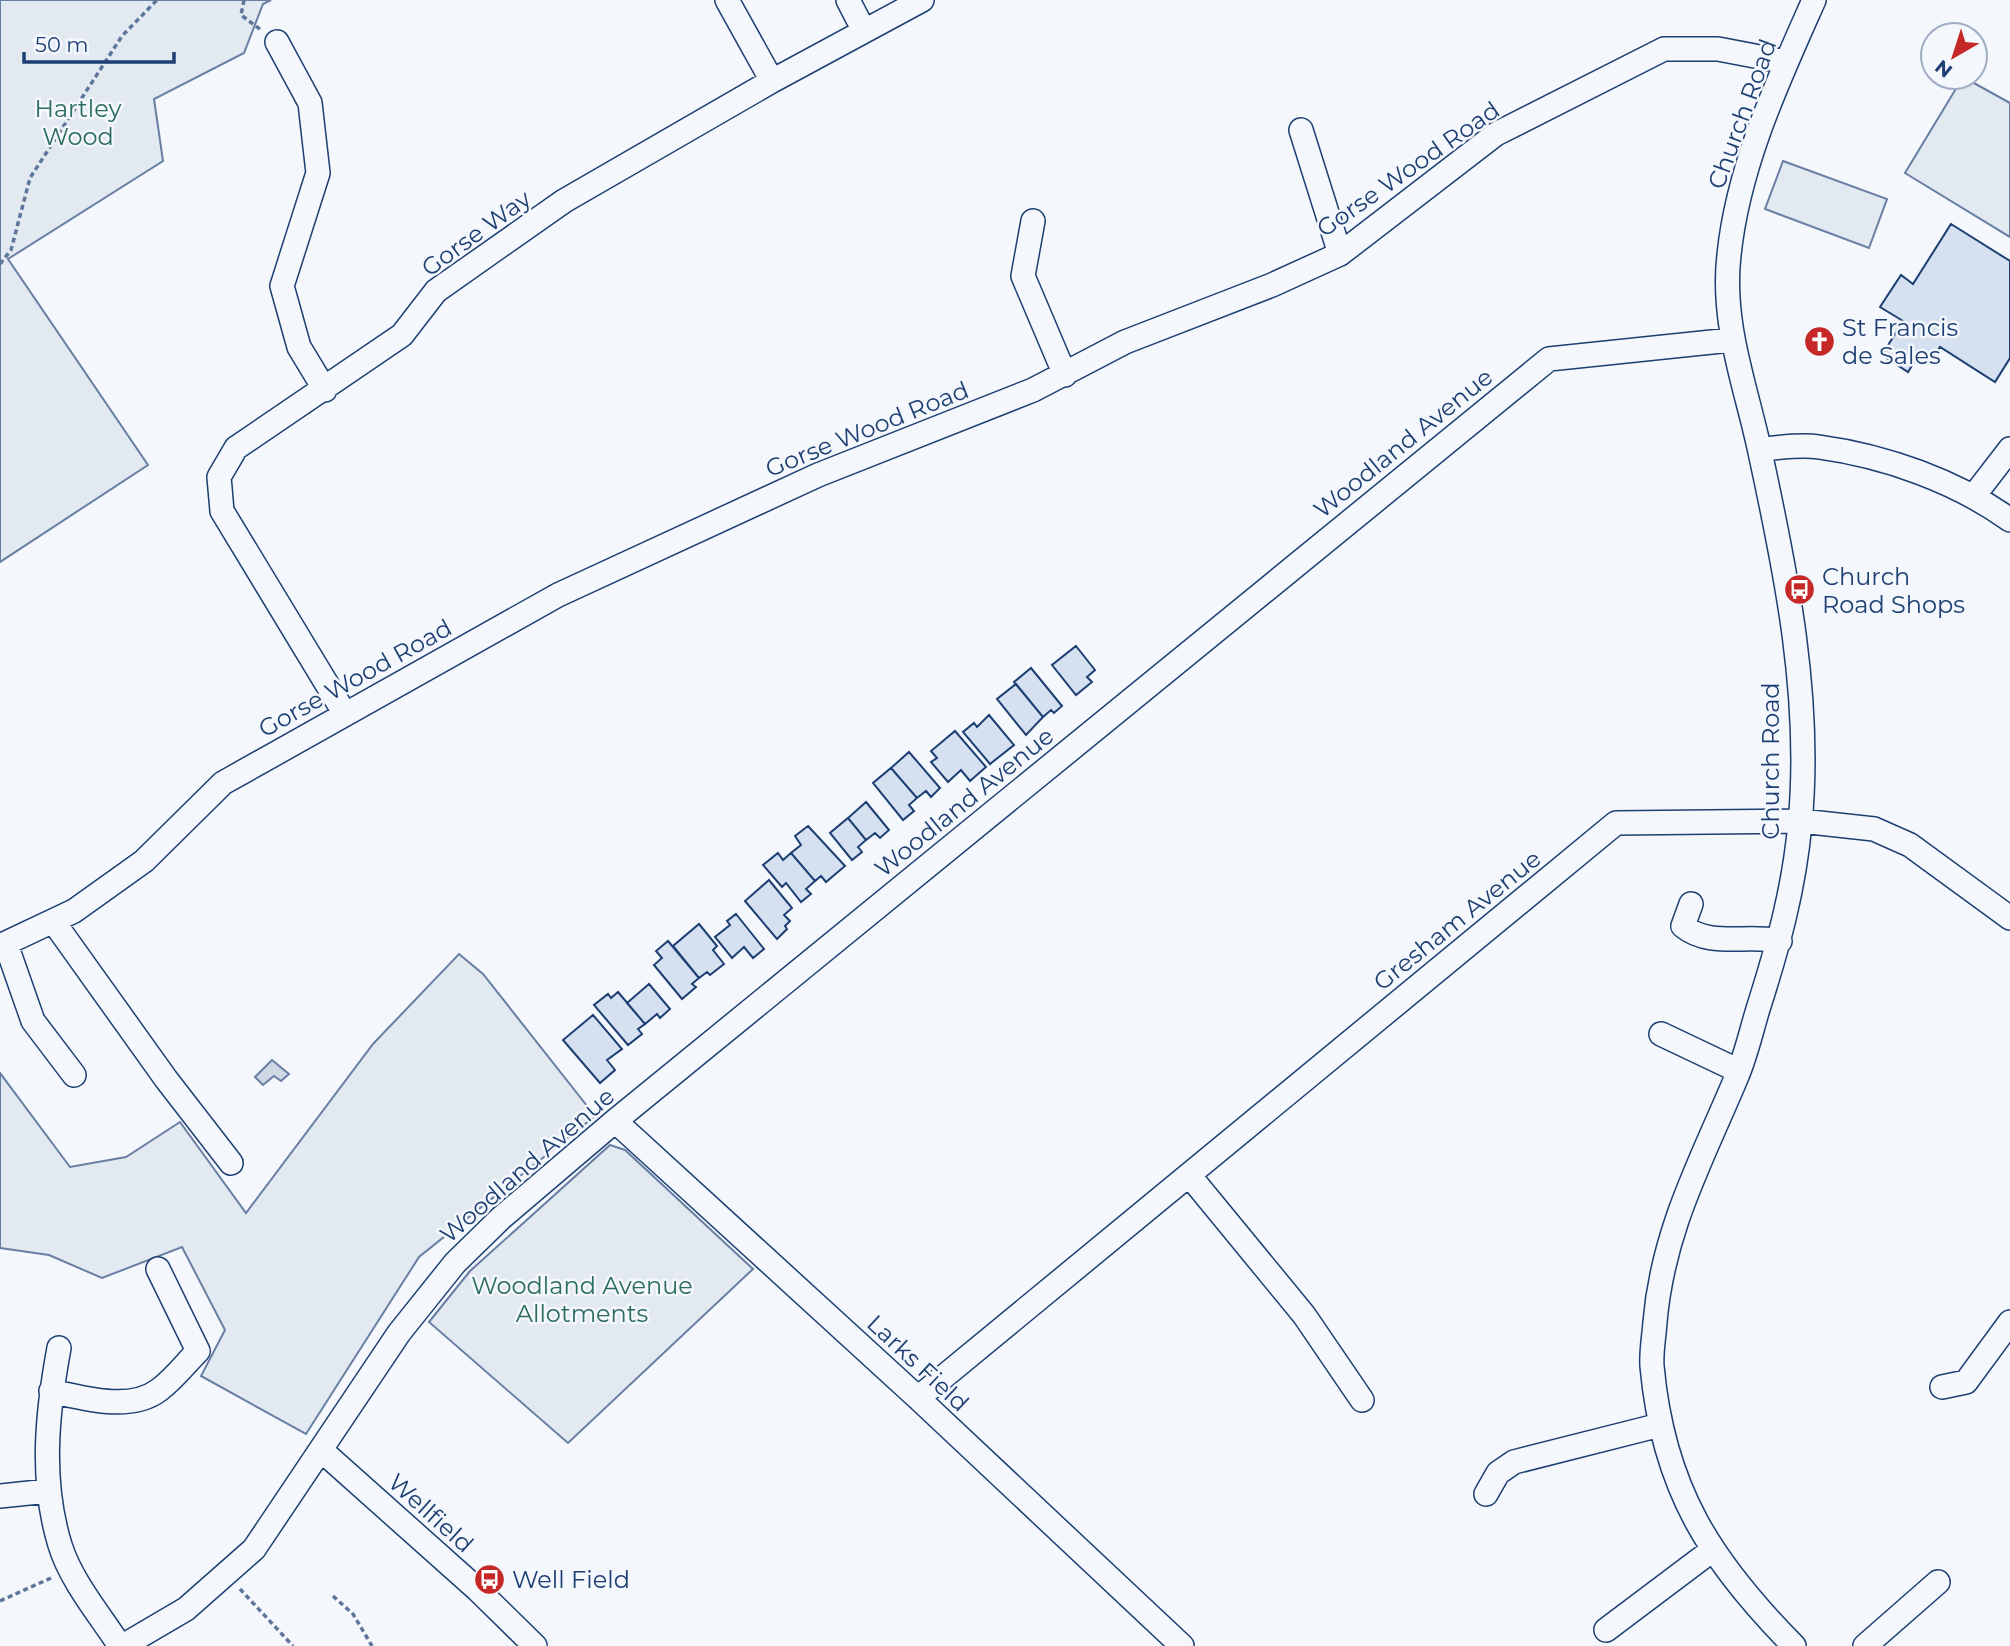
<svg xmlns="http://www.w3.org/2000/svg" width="2010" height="1646" viewBox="0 0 2010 1646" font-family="Montserrat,sans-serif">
  <rect width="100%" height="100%" fill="#f4f7fb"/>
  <path fill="#e3e9f0" stroke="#687fa3" stroke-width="2" d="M0 0H271L263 4 244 53 154 99 163 161 8 259 148 465 0 562Z
    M1963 77 2010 103V237L1905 173Z
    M1783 161 1887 199 1869 248 1765 209Z
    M459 954 483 974 595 1116 419 1257 306 1434 201 1376 225 1330 182 1247 102 1278 49 1255 0 1248V1073L70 1167 126 1157 180 1122 246 1213 373 1044Z
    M610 1145 625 1150 753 1269 568 1443 429 1322 470 1271Z"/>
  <path fill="#cfd7e4" stroke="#687fa3" stroke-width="2" d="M272 1060 289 1074 281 1081 274 1076 263 1085 255 1077Z"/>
  <path fill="#d5e0f0" stroke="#1d3f73" stroke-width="2" d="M1951 224 2010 261V358L1995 382 1940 347 1930 363 1918 356 1908 372 1882 355 1903 321 1880 307 1901 275 1913 284Z
    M1076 646 1095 670 1087 677 1092 682 1076 695 1052 665Z
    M1031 668 1062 706 1054 713 1051 710 1043 717 1014 682Z
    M1016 684 1043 717 1026 735 997 699Z
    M989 715 1014 745 990 764 963 732 974 723 977 727Z
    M955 731 986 767 970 781 961 770 948 782 931 762 937 758 931 751Z
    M909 752 940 788 931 797 926 791 917 798 891 768Z
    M891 768 917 798 909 805 914 811 903 820 873 783Z
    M866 802 889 830 880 838 875 833 866 840 848 818Z
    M848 818 866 840 858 847 862 852 852 860 830 833Z
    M808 826 845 866 826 882 821 876 815 881 791 853 801 845 795 836Z
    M778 853 783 860 791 853 815 881 806 889 811 894 801 902 786 883 782 887 763 865Z
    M769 880 792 908 784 915 790 921 785 926 787 929 777 939 745 901Z
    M736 914 764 949 753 958 744 947 732 958 715 937 730 925 727 921Z
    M699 924 717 946 713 950 724 964 710 975 707 972 699 978 673 946Z
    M668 941 699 978 692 984 696 987 682 999 654 965 662 958 656 951Z
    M649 984 670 1009 660 1018 657 1014 645 1024 627 1003Z
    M618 992 645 1024 638 1029 642 1034 628 1045 594 1005 608 994 611 998Z
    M593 1015 622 1049 607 1060 615 1070 600 1083 563 1040Z"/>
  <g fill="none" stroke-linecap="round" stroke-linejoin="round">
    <defs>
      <path id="minor" d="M727 0 772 81
        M848 0 864 31
        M277 42 310 103 318 173 282 286 299 347 325 390
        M1301 130 1340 254
        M1033 221 1023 276 1065 375
        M1760 449C1779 448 1800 444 1819 447 1885 456 1956 481 2010 520
        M1973 497 2010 449
        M345 714 222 511 219 477 236 448 402 335 436 291 564 201 772 81 922 0
        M1691 904 1683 926C1710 948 1747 934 1780 941
        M53 921 166 1079 231 1163
        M6 944 33 1021 74 1075
        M0 946 74 911 144 861 223 783 558 595 818 475 1033 390 1125 342 1272 285 1340 254 1496 134 1664 49H1718L1786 62
        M1661 1034 1739 1071
        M615 1121 918 1398 1182 1646
        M1189 1175 1304 1315 1362 1400
        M59 1348C47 1413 40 1480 60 1545 71 1581 100 1615 120 1646
        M1942 1387 1966 1382 2010 1322
        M51 1391C83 1398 130 1412 159 1390 174 1379 186 1363 198 1351L158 1269
        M918 1398 1616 823 1801 821 1874 829 1910 845 2010 918
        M321 1450 478 1590 535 1646
        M1486 1494 1498 1473 1514 1462 1660 1425
        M0 1496 48 1491
        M1606 1630 1711 1551
        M123 1646 186 1609 254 1549 399 1333 455 1263 501 1218 615 1121 1549 359 1731 340
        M1794 1646C1710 1561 1663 1488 1652 1366 1651 1352 1654 1337 1655 1322 1663 1229 1702 1160 1737 1076 1746 1055 1751 1032 1758 1009 1778 946 1794 890 1800 823 1812 699 1786 572 1760 452 1746 386 1721 324 1729 255 1738 166 1778 81 1814 0
        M1865 1646 1938 1582"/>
    </defs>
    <use href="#minor" stroke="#1d3f73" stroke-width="26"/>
    <path stroke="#5e769c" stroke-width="3.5" stroke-dasharray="5 3.5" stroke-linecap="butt" d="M244 0 241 15 261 30
      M0 264 11 250 30 178 122 36 157 0
      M240 1589 293 1646
      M333 1596 353 1614 372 1646
      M0 1601 51 1578"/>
    <use href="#minor" stroke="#f4f7fb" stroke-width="23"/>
  </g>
  <defs>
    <symbol id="church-disc" viewBox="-11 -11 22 22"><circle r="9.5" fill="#c62828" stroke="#f4f7fb"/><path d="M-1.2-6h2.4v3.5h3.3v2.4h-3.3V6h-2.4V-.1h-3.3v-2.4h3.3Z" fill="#fff"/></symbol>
    <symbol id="bus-disc" viewBox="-11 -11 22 22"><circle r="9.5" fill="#c62828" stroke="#f4f7fb"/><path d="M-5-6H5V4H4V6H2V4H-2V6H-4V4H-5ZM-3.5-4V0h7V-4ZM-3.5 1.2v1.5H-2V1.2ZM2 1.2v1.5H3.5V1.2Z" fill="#fff"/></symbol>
  </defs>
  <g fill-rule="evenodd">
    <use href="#church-disc" x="1802" y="324" width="35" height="35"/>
    <use href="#bus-disc" x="1782" y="572" width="35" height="35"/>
    <use href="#bus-disc" x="472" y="1562" width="35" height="35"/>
  </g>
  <g text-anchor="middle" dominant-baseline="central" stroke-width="5" stroke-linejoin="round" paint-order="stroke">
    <g font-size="24" fill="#2c6c60" stroke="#f4f7fb">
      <text x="78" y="108">Hartley<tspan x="78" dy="28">Wood</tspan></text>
      <text x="582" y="1285">Woodland Avenue<tspan x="582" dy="28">Allotments</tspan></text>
    </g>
    <g font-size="24" fill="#1d3f73" stroke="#f4f7fb">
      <text transform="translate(1742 114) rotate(-70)">Church Road</text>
      <text transform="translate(1408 169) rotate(-35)">Gorse Wood Road</text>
      <text transform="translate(476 233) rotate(-36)">Gorse Way</text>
      <text transform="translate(867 429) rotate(-22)">Gorse Wood Road</text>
      <text transform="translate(1403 443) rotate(-39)">Woodland Avenue</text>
      <text transform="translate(355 678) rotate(-29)">Gorse Wood Road</text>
      <text transform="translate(1770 761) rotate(-90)">Church Road</text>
      <text transform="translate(964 802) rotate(-39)">Woodland Avenue</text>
      <text transform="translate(1457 920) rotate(-39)">Gresham Avenue</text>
      <text transform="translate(527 1165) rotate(-41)">Woodland Avenue</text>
      <text transform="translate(918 1363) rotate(43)">Larks Field</text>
      <text transform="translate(431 1513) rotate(42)">Wellfield</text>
    </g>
    <g font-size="24" fill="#1d3f73" stroke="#f4f7fb" text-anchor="start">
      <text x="1842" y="327">St Francis<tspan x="1842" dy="28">de Sales</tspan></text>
      <text x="1822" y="576">Church<tspan x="1822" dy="28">Road Shops</tspan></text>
      <text x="512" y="1579">Well Field</text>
    </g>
  </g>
  <g transform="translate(1954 56) rotate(219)"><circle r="33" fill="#f4f7fb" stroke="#9eadc5" stroke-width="2"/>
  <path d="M0-5L12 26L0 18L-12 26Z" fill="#c62828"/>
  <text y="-10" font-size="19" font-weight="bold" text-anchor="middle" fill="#1d3f73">N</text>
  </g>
  <path d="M24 52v10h150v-10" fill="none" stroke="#1d3f73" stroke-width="3.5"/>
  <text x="35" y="52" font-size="21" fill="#1d3f73" stroke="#f4f7fb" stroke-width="5" paint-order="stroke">50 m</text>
</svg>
